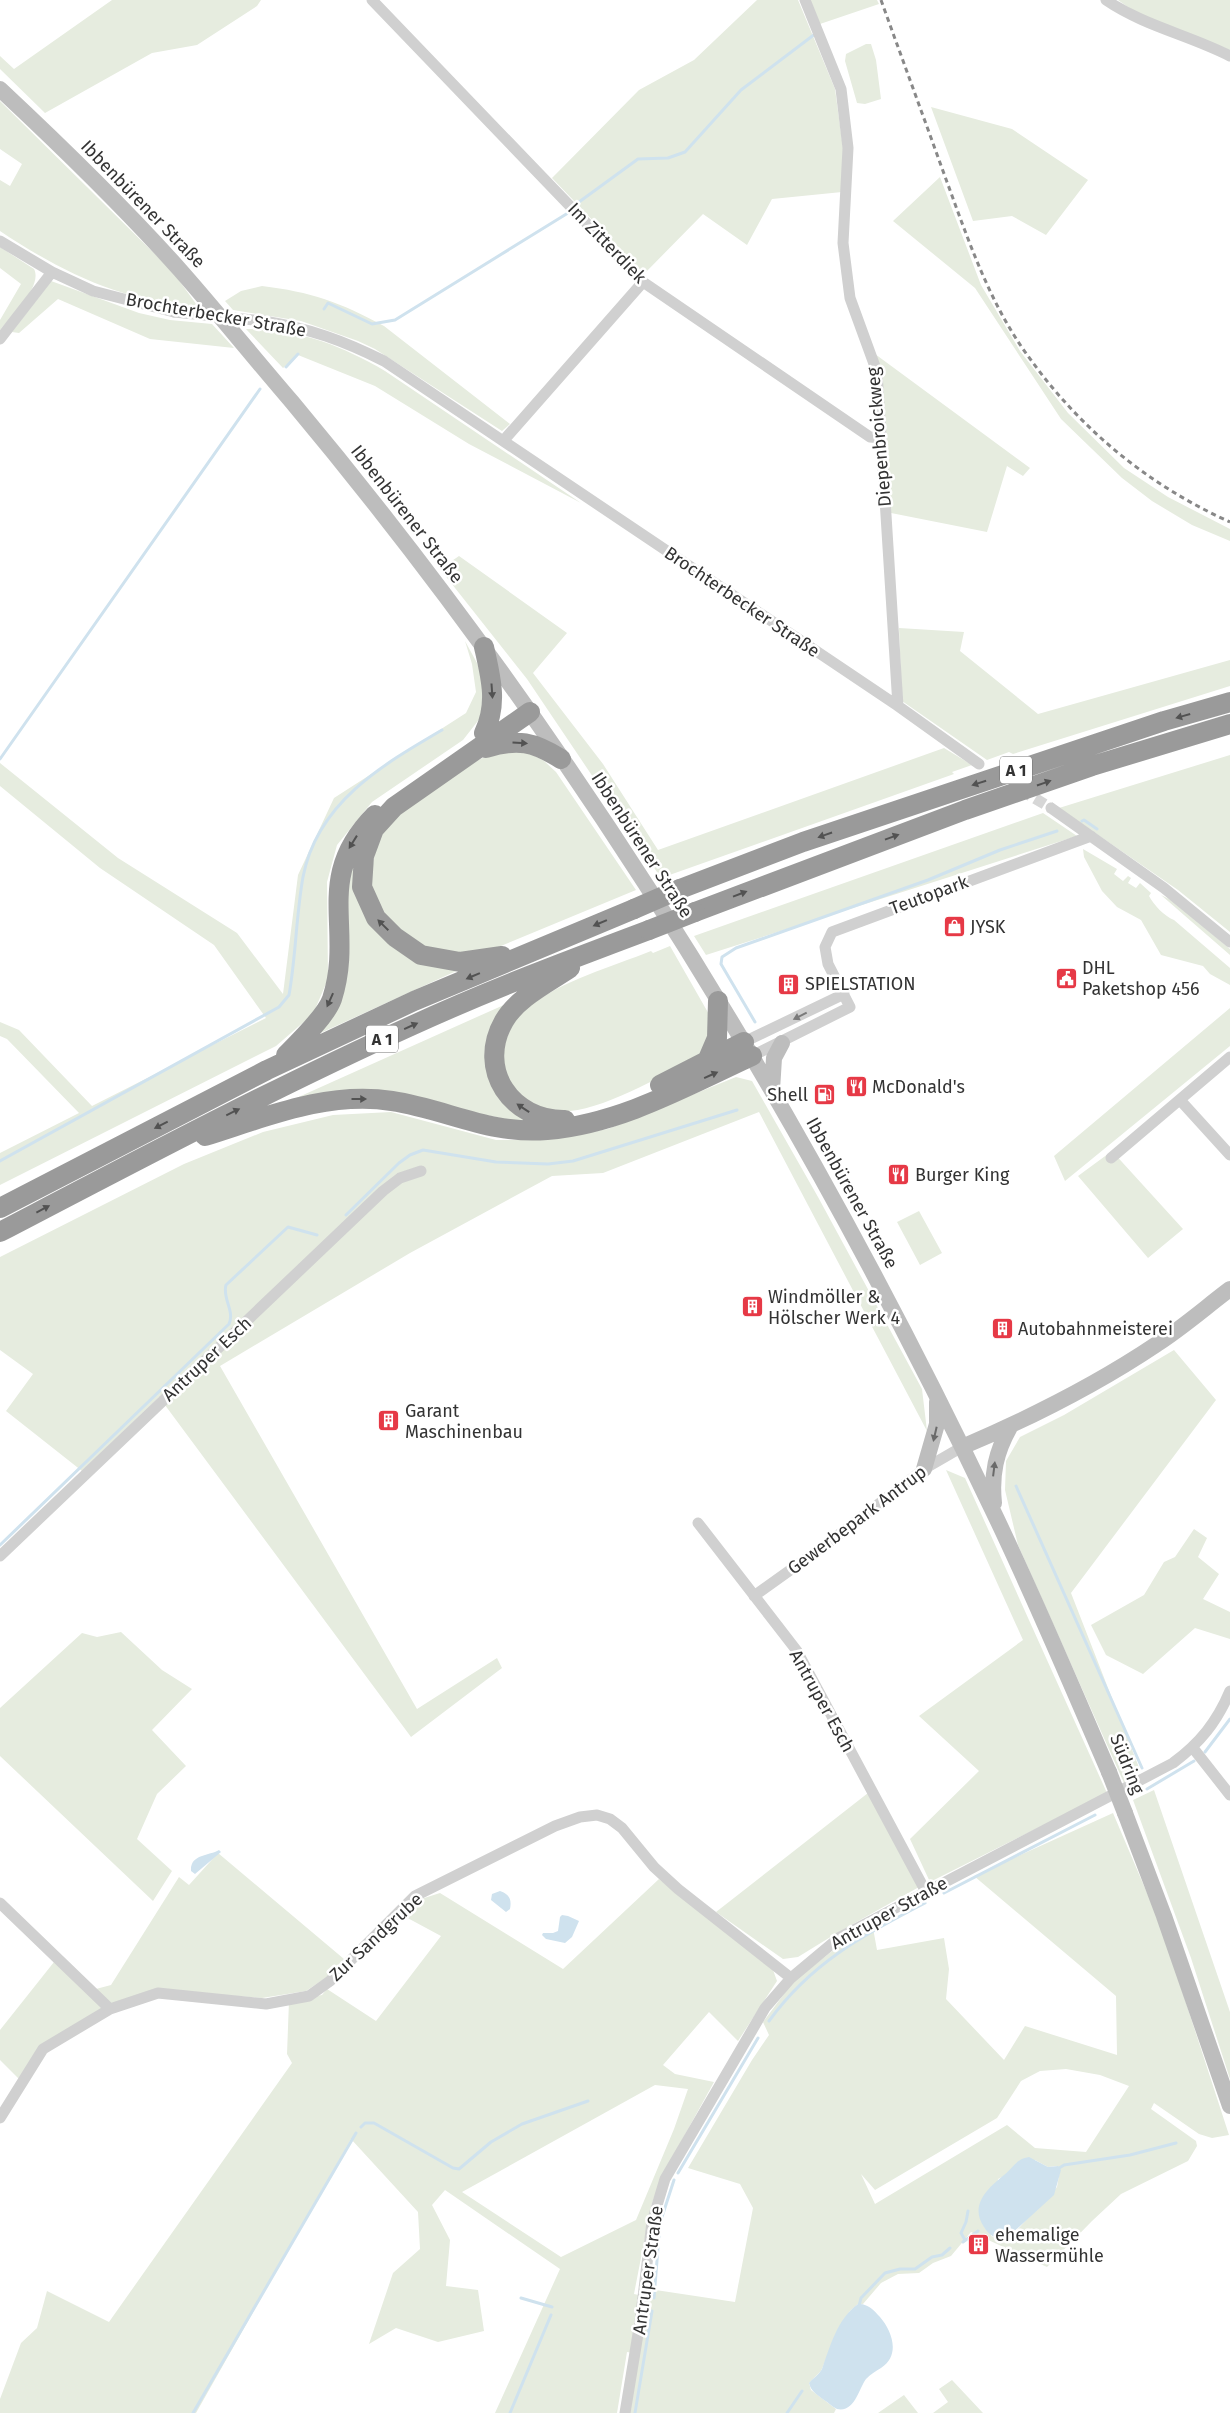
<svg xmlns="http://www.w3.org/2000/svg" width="1230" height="2413" viewBox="0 0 1230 2413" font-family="'Fira Sans',sans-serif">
  <rect width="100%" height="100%" fill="#fff"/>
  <path fill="#e6ecdf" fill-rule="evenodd" d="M112 0H261L257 6 197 45 152 53 45 113 0 69V56L14 69Z
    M757 0H798L835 89 843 148 842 192 772 199 747 245 703 214 644 274 552 178 639 90 694 60Z
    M810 0H877L879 4 820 24Z
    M1118 0H1230V50L1139 15Z
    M866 44H871L876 60 881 99 865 104 857 103 845 61 846 54Z
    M0 101 173 272 199 308C122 301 63 273 0 231V180L10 186 22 164 0 149Z
    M931 107 1012 129 1088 180 1046 235 1012 216 973 221Z
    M940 177 981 285 1020 351 1068 413 1124 468 1168 497 1230 529V541L1192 525 1152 501 1122 478 1061 419 975 288 893 221Z
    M0 247 34 269C43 286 11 316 0 330V320L21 284 0 268Z
    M51 281 139 313 170 320 212 324 234 348 150 339 58 299 19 333 12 332Z
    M262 286C311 292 340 302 384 326L510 424 502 431 375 349 358 341 301 321 233 310 225 301 241 291Z
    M246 329C299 329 340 345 385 371L581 503 469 444 375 386 298 355 283 368Z
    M875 354 1030 468 1023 476 1007 466 987 532 891 513Z
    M459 556 567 633 533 673 603 764 658 850 944 748 972 765 952 772 954 774 661 878 527 679 440 569Z
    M899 628 964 632 960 651 1038 714 1230 660V686L1013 754 1009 752 987 760 902 701Z
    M465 641 477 663 486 688 481 717 463 740 372 802 337 845 327 882 328 979 313 1014 276 1046 0 1185V1153L79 1113 7 1039 0 1036V1022L19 1030 92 1106 266 1018 214 945 100 868 0 786V763L118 858 237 933 283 994 298 875 334 798 466 713 476 692 472 664Z
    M524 751 543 760 556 772 636 890 496 948 451 954 415 943 382 914 370 882 377 840 392 819 478 760 492 754Z
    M1230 755V932L1178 890 1059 808Z
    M1043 813 1077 836 706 955 694 936Z
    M367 835 374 922 465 967 314 1036 325 1020 342 883Z
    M1083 849 1117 869 1114 874 1123 881 1128 876 1131 878 1128 883 1136 888 1140 883 1151 893 1149 896C1154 905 1164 916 1174 920L1230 968V985L1210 974 1203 966 1161 955 1141 920 1117 907 1102 891 1084 857Z
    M1161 895 1173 901 1230 949V955Z
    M670 946 710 1016 713 1029 704 1052C670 1072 610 1107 570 1111 560 1113 543 1111 533 1106 529 1104 509 1083 507 1079 496 1055 509 1022 528 1007 563 980 611 967 651 951L653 953Z
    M517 999 491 1059 547 1127 413 1101 283 1104Z
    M1230 1008V1046L1065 1181 1054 1156Z
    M736 1077 752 1081 818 1197 922 1389 927 1431 759 1112 603 1173 552 1176 410 1253 220 1366 417 1709 497 1658 502 1668 411 1737 159 1397 82 1471 6 1411 33 1374 0 1350V1257L184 1164 263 1132 333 1115 391 1112 496 1140H542L608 1129Z
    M1112 1151 1183 1229 1148 1258 1078 1176Z
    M919 1211 942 1253 920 1265 897 1222Z
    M1174 1350 1216 1400 1071 1593 1140 1770 1124 1783 1018 1545 1005 1490 1006 1461 1020 1437 1064 1415Z
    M946 1470 965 1478 1107 1793 930 1882 910 1839 979 1771 919 1716 1023 1640Z
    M1194 1529 1207 1538 1198 1557 1219 1574 1203 1599 1230 1612V1639L1195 1628 1143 1674 1106 1655 1091 1625 1144 1595 1164 1562 1175 1557Z
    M121 1632 162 1670 192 1689 152 1730 186 1766 157 1794 137 1839 172 1871 153 1901 0 1756V1708L82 1633 97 1637Z
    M1154 1790 1230 2012V2079L1191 1958 1133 1800Z
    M868 1793 919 1887 837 1933 798 1957 783 1959 716 1912Z
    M1113 1813 1161 1926 1229 2135 1212 2138 1199 2134 1154 2103 1151 2109 1196 2141 1197 2146 1188 2161 1121 2194 1092 2221 1047 2267 971 2232 951 2256 933 2263 919 2273 898 2274 881 2283 863 2304H858L850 2311 839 2328 821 2371 809 2383 811 2390 836 2409 834 2413H630L639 2354 627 2352 617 2413H495L560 2269 445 2190 432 2205 450 2240 446 2286 478 2290 484 2331 438 2342 396 2328 369 2344 393 2273 420 2249 418 2212 351 2139 196 2413H0V2399L21 2343 37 2328 47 2291 109 2322 292 2063 287 2054 289 2001 322 1995 327 1989 376 2021 441 1936 402 1915 418 1900 440 1893 563 1969 659 1879 773 1970 777 1981 738 2041 709 2012 663 2065 675 2074 714 2082 662 2176 651 2206 634 2294 647 2297 649 2289 735 2302 753 2208 740 2184 688 2168 752 2060 769 2035 763 2022 793 1982 841 1944 873 1928 877 1950 944 1938 949 1969 946 1999 1004 2060 1025 2026 1117 2055 1116 1996 974 1876ZM1066 2069 1100 2075 1129 2086 1086 2152 1035 2148 1007 2125 875 2204 861 2174 875 2190 997 2118 1021 2081 1040 2071ZM655 2085 688 2089 674 2129 636 2220 561 2257 462 2192ZM1035 2160 1048 2167 1057 2166 1060 2170 1057 2187 1015 2232 1003 2240 991 2236 998 2179Z
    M218 1853 344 1959 327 1977 306 1991 262 1998 154 1990 42 2046 19 2079 0 2060V2030L54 1962 96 1989 111 1985 179 1877 189 1885Z
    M952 2380 983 2413H933L948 2402 939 2389Z
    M904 2395 918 2413H878Z"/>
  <path fill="#cfe2ee" d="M219 1850 221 1852 195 1874 191 1871C190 1854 209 1856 219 1850Z
    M500 1891C509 1894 512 1899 510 1909L506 1912 491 1900 492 1894Z
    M562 1915 568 1916 579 1921 572 1937 565 1943 546 1939 542 1935 543 1933H553L558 1931 560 1917Z
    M1029 2157 1048 2167 1058 2166 1061 2170 1054 2195 1008 2237 1003 2240C993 2237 989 2235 984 2227 969 2205 988 2188 1004 2175 1014 2167 1016 2159 1029 2157Z
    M858 2304C867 2303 874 2310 880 2317 892 2331 901 2355 881 2368 876 2371 871 2374 866 2379 859 2388 855 2413 837 2409 832 2407 828 2402 824 2400 818 2395 811 2392 809 2383 813 2378 819 2375 822 2369 830 2347 837 2319 858 2304Z"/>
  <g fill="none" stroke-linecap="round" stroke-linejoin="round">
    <path stroke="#cfe2ee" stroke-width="3" d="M579 202 638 159 668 158 685 152 741 90 815 34
      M324 309 328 303 330 304 372 324 395 320 568 213
      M286 367 298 354
      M0 759 260 389
      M1082 821 1084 820 1097 829
      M755 1022 721 964 722 957 736 948 928 880 1000 850 1057 831
      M0 1161 279 1007 289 995C296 956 296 916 303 877 317 803 382 765 442 730
      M346 1215 399 1163 410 1155 423 1150 496 1162 548 1164 573 1161 737 1110
      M1016 1486 1142 1768
      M0 1545 229 1324C235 1311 222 1298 226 1285L288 1227 317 1235
      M1205 1752 1230 1719
      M1147 1789 1194 1761
      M944 1893 1095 1815
      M769 2021C811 1963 863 1935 925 1903
      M361 2127 365 2123H374L453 2168 459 2169 491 2142 522 2124 588 2101
      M1056 2170 1064 2165 1130 2155 1176 2143
      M678 2173 758 2038
      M965 2240 961 2233 966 2222 968 2211
      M963 2242 978 2231
      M521 2298 552 2307
      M654 2298 660 2223 674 2180
      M859 2306 861 2298 885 2273 900 2269H915L932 2257 942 2255 950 2248
      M193 2413 356 2133
      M510 2413 551 2315
      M635 2413 652 2311
      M787 2413 802 2391"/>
    <path stroke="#d6d6d6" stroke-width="11" stroke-dasharray="11 5.5" stroke-linecap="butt" d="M1021 790 1051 808"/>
    <path stroke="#d0d0d0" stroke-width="11" d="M372 0 643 282 870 437 881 438
      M805 0 841 89 848 148 843 243 850 298 877 372 898 706
      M1106 0C1144 26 1189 35 1230 56
      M0 241 52 272 93 291 174 312
      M264 321C311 329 342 340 384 361L898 706 979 764
      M0 339 52 272
      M504 440 643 282
      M1051 808 1164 888 1230 942
      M744 1042 844 994
      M752 1056 850 1007 828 964 825 947 832 932 1091 836
      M1180 1100 1230 1155
      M1111 1158 1230 1057
      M698 1523 797 1651 926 1892
      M0 1556 383 1191 400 1178 421 1171
      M754 1596 828 1543 924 1469 962 1447
      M1193 1748 1230 1795
      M0 1903 110 2009
      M0 2118 43 2049 110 2009 158 1993 266 2004 309 1996 330 1981 415 1896 555 1826 580 1817 597 1815 610 1819 622 1828 654 1867 678 1889 791 1978
      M625 2413 640 2322 652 2222 665 2179 765 2008 791 1978 840 1937 1173 1763C1200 1743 1217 1722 1230 1691"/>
    <path stroke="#bdbdbd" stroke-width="16" d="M0 89C62 147 124 207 180 270 218 313 254 358 292 402 573 738 805 1116 993 1511 1034 1596 1071 1684 1109 1772
      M772 1090 774 1058 782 1043
      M962 1447C1030 1418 1096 1385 1157 1344 1182 1328 1206 1307 1230 1289
      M924 1469 937 1424V1402
      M994 1503C991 1474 996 1452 1010 1427
      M1125 1813 1164 1916 1230 2106"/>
    <path stroke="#9a9a9a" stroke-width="20" d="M484 733C498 704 491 678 484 647
      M486 748C518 738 534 742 561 759
      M680 889 803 842 1164 721 1230 702
      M695 912 965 810 1092 766 1230 724
      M502 956 460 962 421 955 395 937 376 918 362 887 364 856 374 829 394 807 530 712
      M286 1055C299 1042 326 1016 332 999 355 927 312 879 375 815
      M708 1059 717 1038 718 1001
      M660 1085 744 1042
      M565 1120C512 1121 476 1070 504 1021 517 998 548 983 570 968
      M205 1136C266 1117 327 1091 392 1101 446 1109 490 1135 547 1130 620 1124 687 1086 752 1056
      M0 1208 267 1070 414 1001 634 909
      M0 1232C136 1161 272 1089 411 1026 489 990 569 960 649 930"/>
    <path stroke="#888" stroke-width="3" stroke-dasharray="5 4" stroke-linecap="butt" d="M881 0C903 61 925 121 947 182 969 242 990 304 1028 356 1080 429 1148 485 1230 522"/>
    <path stroke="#d0d0d0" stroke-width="11" d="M174 312 264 321"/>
    <path stroke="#bdbdbd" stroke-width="16" d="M1109 1772 1125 1813"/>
    <path stroke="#9a9a9a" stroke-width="20" d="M634 909 680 889
      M649 930 695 912"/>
  </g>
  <defs><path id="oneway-solid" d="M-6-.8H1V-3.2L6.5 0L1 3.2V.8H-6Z" transform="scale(1.25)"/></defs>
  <g fill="#525252">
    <use href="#oneway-solid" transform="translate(492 691) rotate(86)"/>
    <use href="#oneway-solid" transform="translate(1183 716) rotate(164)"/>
    <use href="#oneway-solid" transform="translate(520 743) rotate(3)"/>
    <use href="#oneway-solid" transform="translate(979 783) rotate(162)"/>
    <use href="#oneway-solid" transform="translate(1044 783) rotate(-19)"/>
    <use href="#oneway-solid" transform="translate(825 835) rotate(161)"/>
    <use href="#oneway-solid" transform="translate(892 837) rotate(-20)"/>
    <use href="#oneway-solid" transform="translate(353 842) rotate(122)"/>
    <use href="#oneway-solid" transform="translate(740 894) rotate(-21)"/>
    <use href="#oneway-solid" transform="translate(600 923) rotate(157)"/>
    <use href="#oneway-solid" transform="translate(383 925) rotate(-135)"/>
    <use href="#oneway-solid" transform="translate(473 976) rotate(157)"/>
    <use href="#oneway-solid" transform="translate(330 1000) rotate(114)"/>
    <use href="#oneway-solid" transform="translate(411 1026) rotate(-24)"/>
    <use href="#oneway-solid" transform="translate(711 1075) rotate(-24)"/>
    <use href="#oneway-solid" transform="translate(359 1099)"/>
    <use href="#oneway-solid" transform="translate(523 1108) rotate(-146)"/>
    <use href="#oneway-solid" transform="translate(233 1112) rotate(-26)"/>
    <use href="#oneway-solid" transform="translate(161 1125) rotate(153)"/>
    <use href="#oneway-solid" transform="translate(43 1209) rotate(-28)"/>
  </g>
  <use fill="#7a7a7a" href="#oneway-solid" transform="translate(800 1016) rotate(153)"/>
  <g fill="#6a6a6a">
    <use href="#oneway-solid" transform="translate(935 1434) rotate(103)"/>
    <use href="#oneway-solid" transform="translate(994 1469) rotate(-83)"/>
  </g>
  <defs>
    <symbol id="shop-square" viewBox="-11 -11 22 22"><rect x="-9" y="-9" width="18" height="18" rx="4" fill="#e63946" stroke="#fff"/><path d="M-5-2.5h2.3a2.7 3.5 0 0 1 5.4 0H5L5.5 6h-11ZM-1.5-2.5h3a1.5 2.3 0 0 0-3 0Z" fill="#fff"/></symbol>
    <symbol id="civic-square" viewBox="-11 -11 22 22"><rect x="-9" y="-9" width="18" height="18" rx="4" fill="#e63946" stroke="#fff"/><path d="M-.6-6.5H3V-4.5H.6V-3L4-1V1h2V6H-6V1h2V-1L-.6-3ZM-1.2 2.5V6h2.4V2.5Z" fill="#fff"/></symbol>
    <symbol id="building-square" viewBox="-11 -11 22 22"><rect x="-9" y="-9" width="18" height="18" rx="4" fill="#e63946" stroke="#fff"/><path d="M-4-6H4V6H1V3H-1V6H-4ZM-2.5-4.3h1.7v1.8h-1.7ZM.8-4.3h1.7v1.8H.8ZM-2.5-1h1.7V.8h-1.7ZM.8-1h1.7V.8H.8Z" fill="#fff"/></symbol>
    <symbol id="restaurant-square" viewBox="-11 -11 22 22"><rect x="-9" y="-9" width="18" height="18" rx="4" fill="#e63946" stroke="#fff"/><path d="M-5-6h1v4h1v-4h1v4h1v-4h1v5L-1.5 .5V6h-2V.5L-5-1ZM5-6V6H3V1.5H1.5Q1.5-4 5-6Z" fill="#fff"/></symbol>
    <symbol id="fuel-square" viewBox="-11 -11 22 22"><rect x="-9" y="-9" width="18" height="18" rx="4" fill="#e63946" stroke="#fff"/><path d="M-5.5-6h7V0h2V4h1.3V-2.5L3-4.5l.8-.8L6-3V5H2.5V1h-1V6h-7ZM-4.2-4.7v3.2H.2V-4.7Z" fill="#fff"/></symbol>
  </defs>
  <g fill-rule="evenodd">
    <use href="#shop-square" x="942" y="914" width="25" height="25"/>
    <use href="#civic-square" x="1054" y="966" width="25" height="25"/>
    <use href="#building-square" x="776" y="972" width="25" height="25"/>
    <use href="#restaurant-square" x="844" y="1074" width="25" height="25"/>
    <use href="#fuel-square" x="812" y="1082" width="25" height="25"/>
    <use href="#restaurant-square" x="886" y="1162" width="25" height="25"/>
    <use href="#building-square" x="740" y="1294" width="25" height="25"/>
    <use href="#building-square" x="990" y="1316" width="25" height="25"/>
    <use href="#building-square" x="376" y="1408" width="25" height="25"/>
    <use href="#building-square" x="966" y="2232" width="25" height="25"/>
  </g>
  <g text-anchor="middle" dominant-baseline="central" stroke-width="5" stroke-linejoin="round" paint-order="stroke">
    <g fill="#fff" stroke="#707070" stroke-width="1">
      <rect x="1000" y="756.5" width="32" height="27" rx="4"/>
      <rect x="366" y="1025.5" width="32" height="27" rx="4"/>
    </g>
    <g font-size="16" font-weight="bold" fill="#333">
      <text x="1016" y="770">A 1</text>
      <text x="382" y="1039">A 1</text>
    </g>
    <g font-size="18" fill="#333" stroke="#fff">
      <text transform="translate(143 204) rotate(46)">Ibbenbürener Straße</text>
      <text transform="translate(607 243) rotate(46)">Im Zitterdiek</text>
      <text transform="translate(216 315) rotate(10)">Brochterbecker Straße</text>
      <text transform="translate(879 437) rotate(-95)">Diepenbroickweg</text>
      <text transform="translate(407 514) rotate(52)">Ibbenbürener Straße</text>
      <text transform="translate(742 602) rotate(34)">Brochterbecker Straße</text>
      <text transform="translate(642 845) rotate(57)">Ibbenbürener Straße</text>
      <text transform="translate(929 895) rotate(-20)">Teutopark</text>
      <text transform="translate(852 1193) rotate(61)">Ibbenbürener Straße</text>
      <text transform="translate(207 1359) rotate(-43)">Antruper Esch</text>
      <text transform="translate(857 1520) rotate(-37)">Gewerbepark Antrup</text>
      <text transform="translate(822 1701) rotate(61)">Antruper Esch</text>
      <text transform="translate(1127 1764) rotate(68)">Südring</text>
      <text transform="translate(889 1913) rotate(-29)">Antruper Straße</text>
      <text transform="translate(376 1937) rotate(-43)">Zur Sandgrube</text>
      <text transform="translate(648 2270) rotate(-82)">Antruper Straße</text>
    </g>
    <g font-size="18" fill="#333" stroke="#fff" text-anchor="start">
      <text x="970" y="927">JYSK</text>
      <text x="1082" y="968">DHL<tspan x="1082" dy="21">Paketshop 456</tspan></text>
      <text x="805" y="984">SPIELSTATION</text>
      <text x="872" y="1087">McDonald's</text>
      <text x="808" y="1095" text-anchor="end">Shell</text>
      <text x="915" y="1175">Burger King</text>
      <text x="768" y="1297">Windmöller &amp;<tspan x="768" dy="21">Hölscher Werk 4</tspan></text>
      <text x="1018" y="1329">Autobahnmeisterei</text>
      <text x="405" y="1411">Garant<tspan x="405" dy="21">Maschinenbau</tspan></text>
      <text x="995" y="2235">ehemalige<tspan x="995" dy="21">Wassermühle</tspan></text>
    </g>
  </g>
</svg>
